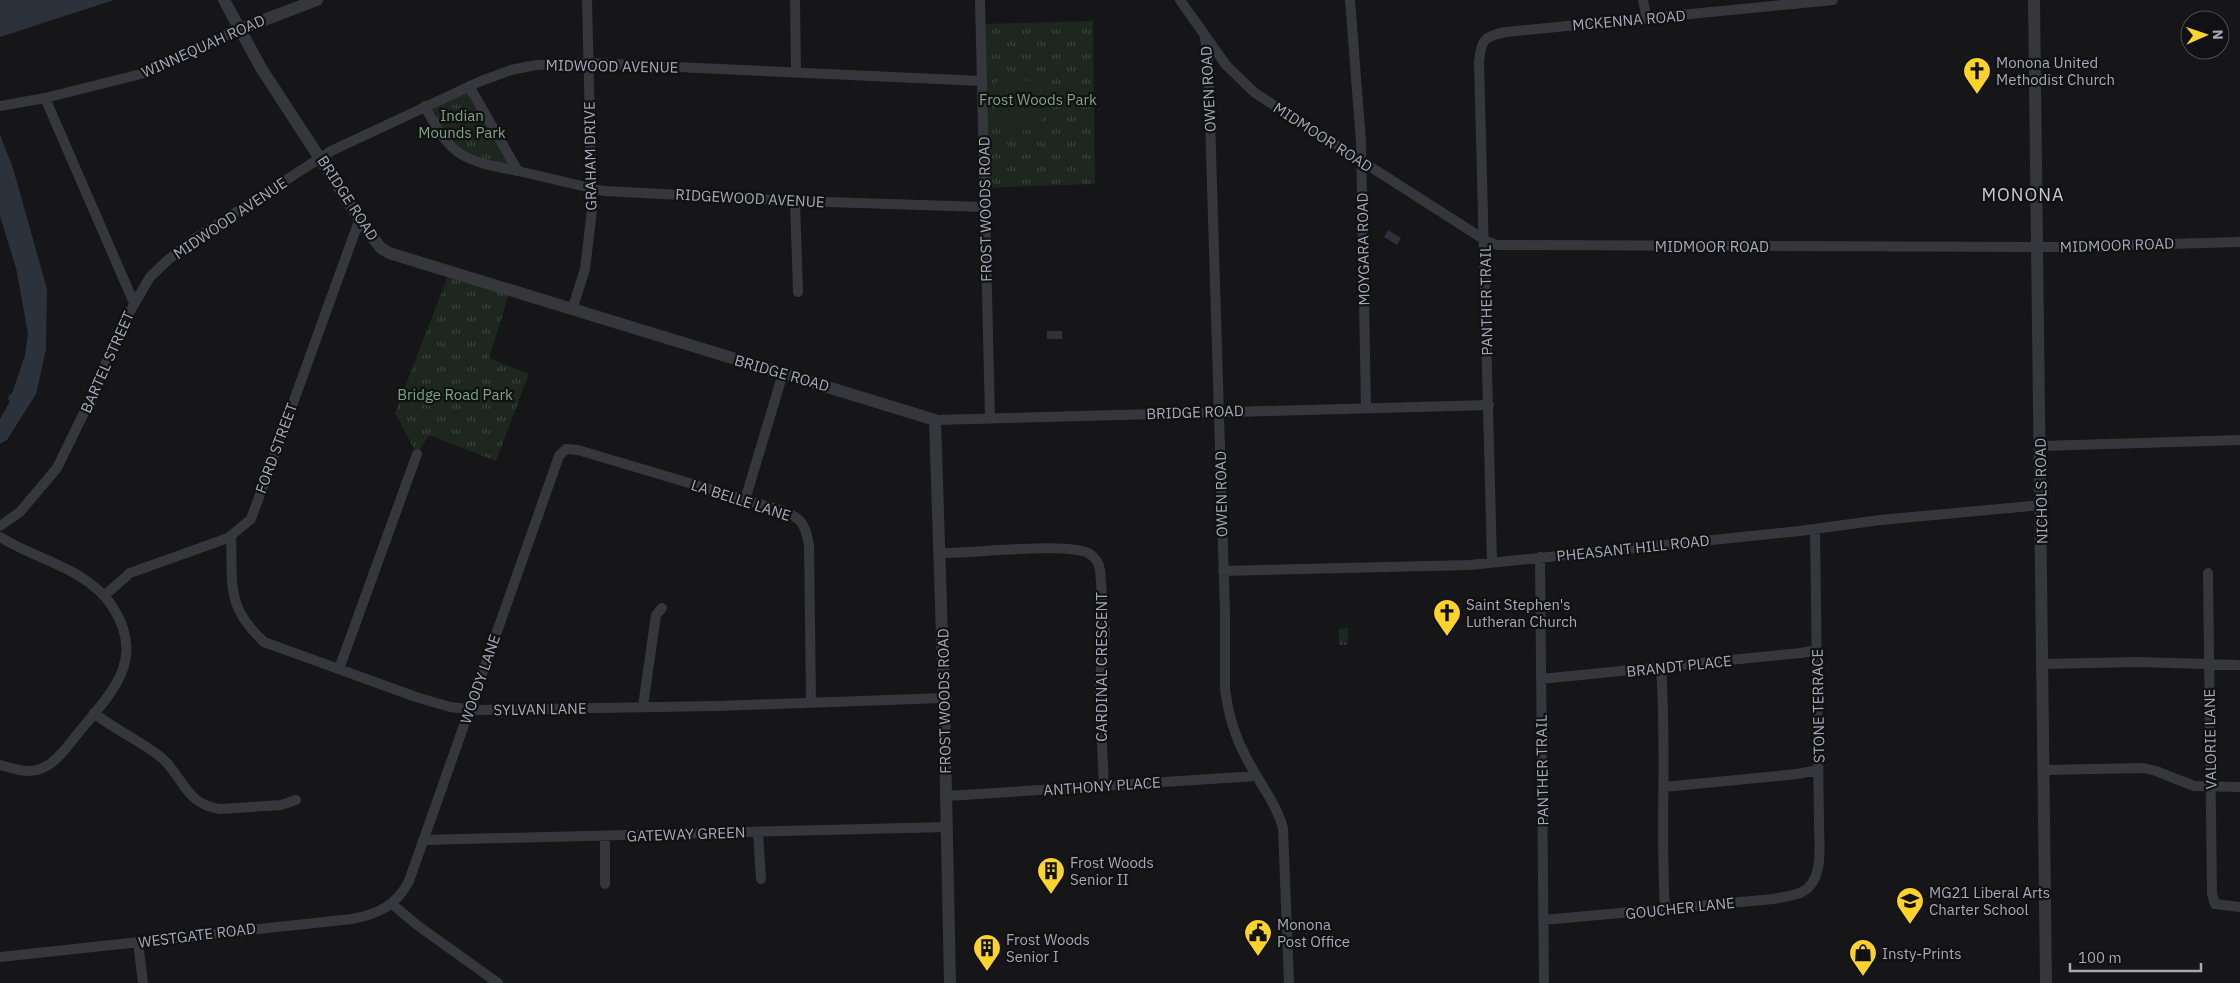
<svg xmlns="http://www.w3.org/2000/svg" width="2240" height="983" viewBox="0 0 2240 983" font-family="'IBM Plex Sans',sans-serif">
  <defs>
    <pattern id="grass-tufts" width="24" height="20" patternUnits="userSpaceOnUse" patternTransform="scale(1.25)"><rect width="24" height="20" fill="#1d261f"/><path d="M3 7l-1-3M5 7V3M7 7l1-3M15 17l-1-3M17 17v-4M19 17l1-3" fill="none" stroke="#3b433d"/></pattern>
  </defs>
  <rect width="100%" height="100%" fill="#161517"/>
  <path fill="url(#grass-tufts)" d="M1093 21 1095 184 984 188 980 24Z
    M469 86 518 171 458 154 425 106Z
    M449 273 510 291 489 358 529 374 496 461 429 435 417 454 395 413Z
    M1348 628V645H1339V629Z"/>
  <path fill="#1d261f" d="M998 80 1039 81C1042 85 1046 90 1047 95 1049 100 1048 108 1045 114 1036 134 1013 136 996 125L995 84Z"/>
  <path fill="#2b323c" d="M0 0H114L0 37Z
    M0 135 13 168 47 289 46 349 36 394 7 440 0 444V419L10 401 8 399 9 395 12 393 25 356 28 333 16 268 0 216Z
    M1388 230 1401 238 1397 245 1384 237Z
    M1047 331H1062V339H1047Z"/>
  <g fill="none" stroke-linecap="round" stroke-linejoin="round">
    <path stroke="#36363d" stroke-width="10" d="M795 0 796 72
      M980 0 990 418
      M1180 0 1226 65 1255 93 1485 240 1497 245 2057 247 2240 242
      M1350 0 1361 142 1366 408
      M1643 0 1647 19
      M1205 39 1208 52 1225 613V689C1228 714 1235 737 1247 759 1259 782 1276 803 1283 828L1289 983
      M469 86 518 171 604 191 795 201 984 207
      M45 98 134 303
      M0 106 45 98 141 74 240 29
      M425 106C451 158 463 160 518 171
      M795 201 798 292
      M572 310 585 269 592 210 587 0
      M935 420 1489 405
      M2041 446 2240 440
      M745 500 783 373
      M0 526 20 512 57 468 96 388 118 332 150 277 169 259 196 238 331 151 481 81 511 70 536 65 589 63 981 81
      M231 536C233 584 225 606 264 642L416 697 450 707 476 710 717 706 944 698
      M0 537C36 560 87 568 112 606 147 659 112 692 79 732 67 746 56 765 37 770 25 773 11 768 0 765
      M940 553C971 554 1070 541 1090 554 1096 558 1099 564 1100 570L1105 634 1099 686 1104 785
      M1540 557 1544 983
      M1492 562 1479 62C1481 40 1484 36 1506 32L1833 0
      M1223 571 1470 565 1800 531 1880 520 2041 505
      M2208 573 2212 894 2215 904 2240 907
      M104 596 130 573 228 538 251 519 360 218
      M2043 664 2138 662 2240 665
      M1661 667C1667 748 1660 829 1665 909
      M339 669 417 454
      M1541 679 1801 653 1817 650
      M643 706 656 615 662 608
      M94 713C115 730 141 741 162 758 184 778 185 804 220 809L281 805 296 800
      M2044 770 2143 768 2156 771 2194 786 2240 787
      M1664 787 1797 774 1818 770
      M947 796 1257 776
      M758 832 761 879
      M605 836V884
      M423 840 948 827
      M392 904 417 925 498 983
      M1543 920 1773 899C1782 897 1792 896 1800 893 1825 883 1819 845 1819 824L1815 529
      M138 942 143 983
      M0 957 352 919C378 914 396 906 409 881L559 456 566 449 578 450 780 510C801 517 805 523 809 545L811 701"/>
    <path stroke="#36363d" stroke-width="12" d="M224 0 261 68 368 232 381 248 389 253 935 420 944 698 950 983
      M2034 0 2046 983
      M240 29 317 0"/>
  </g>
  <defs>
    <symbol id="church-pin" viewBox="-11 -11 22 30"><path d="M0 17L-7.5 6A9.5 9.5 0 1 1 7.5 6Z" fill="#fbd32a" stroke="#111012"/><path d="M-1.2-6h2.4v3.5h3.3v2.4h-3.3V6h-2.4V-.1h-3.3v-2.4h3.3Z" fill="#111"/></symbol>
    <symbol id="building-pin" viewBox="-11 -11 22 30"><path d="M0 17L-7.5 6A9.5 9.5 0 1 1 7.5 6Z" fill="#fbd32a" stroke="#111012"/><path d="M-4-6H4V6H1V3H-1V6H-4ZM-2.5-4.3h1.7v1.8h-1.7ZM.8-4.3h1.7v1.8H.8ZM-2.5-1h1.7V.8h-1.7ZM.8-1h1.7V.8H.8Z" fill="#111"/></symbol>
    <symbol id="school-pin" viewBox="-11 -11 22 30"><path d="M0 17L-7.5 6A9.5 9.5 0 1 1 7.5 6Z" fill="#fbd32a" stroke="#111012"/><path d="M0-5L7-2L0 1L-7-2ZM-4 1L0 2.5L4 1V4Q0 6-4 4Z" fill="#111"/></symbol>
    <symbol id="civic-pin" viewBox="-11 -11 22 30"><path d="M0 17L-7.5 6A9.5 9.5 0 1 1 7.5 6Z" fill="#fbd32a" stroke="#111012"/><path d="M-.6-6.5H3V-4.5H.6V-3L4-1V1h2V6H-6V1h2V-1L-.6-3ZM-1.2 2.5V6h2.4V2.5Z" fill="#111"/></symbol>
    <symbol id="shop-pin" viewBox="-11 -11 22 30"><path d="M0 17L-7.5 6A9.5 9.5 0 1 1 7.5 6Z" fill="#fbd32a" stroke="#111012"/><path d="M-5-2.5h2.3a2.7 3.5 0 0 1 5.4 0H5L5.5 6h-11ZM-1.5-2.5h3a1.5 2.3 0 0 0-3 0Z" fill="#111"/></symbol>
  </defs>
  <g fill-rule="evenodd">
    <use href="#church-pin" x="1961" y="55" width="32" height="43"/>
    <use href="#church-pin" x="1431" y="597" width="32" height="43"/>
    <use href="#building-pin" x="1035" y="855" width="32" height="43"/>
    <use href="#school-pin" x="1894" y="885" width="32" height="43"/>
    <use href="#civic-pin" x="1242" y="917" width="32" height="43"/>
    <use href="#building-pin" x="971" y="932" width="32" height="43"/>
    <use href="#shop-pin" x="1847" y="937" width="32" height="43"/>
  </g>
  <g text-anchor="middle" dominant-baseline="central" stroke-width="4.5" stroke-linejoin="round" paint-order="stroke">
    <g font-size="15" fill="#a7a9b8" stroke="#111012">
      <text transform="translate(1629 20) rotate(-5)">MCKENNA ROAD</text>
      <text transform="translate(203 46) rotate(-24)">WINNEQUAH ROAD</text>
      <text transform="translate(612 66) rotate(1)">MIDWOOD AVENUE</text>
      <text transform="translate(1208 89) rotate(-93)">OWEN ROAD</text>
      <text transform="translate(1323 137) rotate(33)">MIDMOOR ROAD</text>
      <text transform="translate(590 156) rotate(-91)">GRAHAM DRIVE</text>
      <text transform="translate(348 198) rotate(57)">BRIDGE ROAD</text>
      <text transform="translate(750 198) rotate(3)">RIDGEWOOD AVENUE</text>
      <text transform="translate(985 209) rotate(-91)">FROST WOODS ROAD</text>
      <text transform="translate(230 218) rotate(-34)">MIDWOOD AVENUE</text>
      <text transform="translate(2117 245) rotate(-2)">MIDMOOR ROAD</text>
      <text x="1712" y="246">MIDMOOR ROAD</text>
      <text transform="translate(1363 249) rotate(-91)">MOYGARA ROAD</text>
      <text transform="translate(1486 300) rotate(-91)">PANTHER TRAIL</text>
      <text transform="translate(107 362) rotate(-66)">BARTEL STREET</text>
      <text transform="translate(782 373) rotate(16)">BRIDGE ROAD</text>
      <text transform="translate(1195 412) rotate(-2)">BRIDGE ROAD</text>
      <text transform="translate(276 448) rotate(-70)">FORD STREET</text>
      <text transform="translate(2041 491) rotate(-91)">NICHOLS ROAD</text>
      <text transform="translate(1221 494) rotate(-91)">OWEN ROAD</text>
      <text transform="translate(741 500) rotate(18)">LA BELLE LANE</text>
      <text transform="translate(1633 548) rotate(-6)">PHEASANT HILL ROAD</text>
      <text transform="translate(1679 666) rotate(-6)">BRANDT PLACE</text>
      <text transform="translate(1101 667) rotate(-90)">CARDINAL CRESCENT</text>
      <text transform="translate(480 679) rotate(-71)">WOODY LANE</text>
      <text transform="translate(944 701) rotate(-91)">FROST WOODS ROAD</text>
      <text transform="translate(1818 706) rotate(-91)">STONE TERRACE</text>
      <text transform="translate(540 709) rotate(-1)">SYLVAN LANE</text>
      <text transform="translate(2210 739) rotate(-91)">VALORIE LANE</text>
      <text transform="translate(1542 770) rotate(-91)">PANTHER TRAIL</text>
      <text transform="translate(1102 786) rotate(-4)">ANTHONY PLACE</text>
      <text transform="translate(686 834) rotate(-2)">GATEWAY GREEN</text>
      <text transform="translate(1680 908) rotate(-6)">GOUCHER LANE</text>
      <text transform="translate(197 935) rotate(-7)">WESTGATE ROAD</text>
    </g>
    <g font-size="15" fill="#a7a9b8" stroke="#111012" text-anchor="start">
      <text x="1996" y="62">Monona United<tspan x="1996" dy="17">Methodist Church</tspan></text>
      <text x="1466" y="604">Saint Stephen's<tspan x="1466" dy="17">Lutheran Church</tspan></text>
      <text x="1070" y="862">Frost Woods<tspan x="1070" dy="17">Senior II</tspan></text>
      <text x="1929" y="892">MG21 Liberal Arts<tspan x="1929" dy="17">Charter School</tspan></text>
      <text x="1277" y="924">Monona<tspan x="1277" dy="17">Post Office</tspan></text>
      <text x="1006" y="939">Frost Woods<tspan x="1006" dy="17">Senior I</tspan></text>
      <text x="1882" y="953">Insty-Prints</text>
    </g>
    <g font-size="15" fill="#7da485" stroke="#111012">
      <text x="1038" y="99">Frost Woods Park</text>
      <text x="462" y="115">Indian<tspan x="462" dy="17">Mounds Park</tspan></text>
      <text x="455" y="394">Bridge Road Park</text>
    </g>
    <g font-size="18" letter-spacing="1" fill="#c8c9d4" stroke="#111012">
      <text x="2023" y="194">MONONA</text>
    </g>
  </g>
  <g transform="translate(2205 35) rotate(88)"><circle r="24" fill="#111012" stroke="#4d4d54"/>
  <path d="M0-4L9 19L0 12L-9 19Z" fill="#fbd32a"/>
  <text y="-8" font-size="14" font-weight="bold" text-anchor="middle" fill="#a7a9b8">N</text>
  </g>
  <path d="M2070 963v8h131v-8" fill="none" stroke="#a7a9b8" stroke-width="2.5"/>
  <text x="2078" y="963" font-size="15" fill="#a7a9b8" stroke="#111012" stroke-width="4" paint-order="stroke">100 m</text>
</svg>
